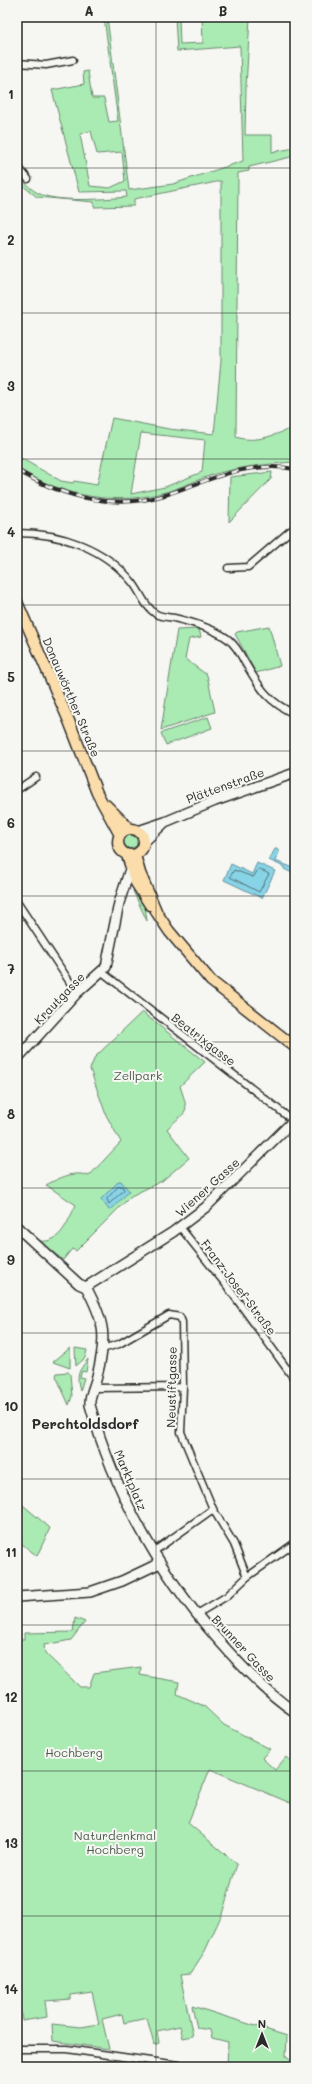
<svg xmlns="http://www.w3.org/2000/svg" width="312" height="2084" viewBox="0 0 312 2084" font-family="Mali,sans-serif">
  <rect width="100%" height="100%" fill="#f6f6f2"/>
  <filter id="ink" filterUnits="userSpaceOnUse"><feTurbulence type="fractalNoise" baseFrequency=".025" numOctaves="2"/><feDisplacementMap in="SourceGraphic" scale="8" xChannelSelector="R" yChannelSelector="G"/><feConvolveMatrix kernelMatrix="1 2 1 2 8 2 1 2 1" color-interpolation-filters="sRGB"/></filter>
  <g filter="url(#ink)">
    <path fill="#aaeab3" stroke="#6a8a6f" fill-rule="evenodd" d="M104 17H107L129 190 173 184 243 161 240 46 177 51 175 17H179L180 44 203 43 202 17H250L246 87 245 135H272V152L295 148V156L249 167V171L238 173 236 437C257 444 276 434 295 427V460L293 462C271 464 248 466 227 471 207 475 188 485 169 491 117 507 63 497 17 468V456L61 481 73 483 74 481 97 485 112 418 169 429 214 434 221 361V181L134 199V206L94 207V202L37 197 17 181V175C24 181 30 189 38 193 55 203 107 199 127 197L126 191 79 192 52 90 84 84 83 72 88 71 92 98H104L109 122 118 121ZM91 131 97 154 122 152 125 181 110 188 90 186 80 134ZM141 433 205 440 202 472 165 487 131 494Z
      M272 472 271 479 229 522 230 477Z
      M269 626 280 666 256 673 235 634 237 632Z
      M199 629 201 637 189 639 185 659 207 675 215 712 161 730 177 630Z
      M208 717 212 728 166 745 161 733Z
      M128 835H132L137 839V846L129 849 124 846 123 840Z
      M135 887 145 906 147 921 133 891Z
      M142 1012 205 1062 180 1086C191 1118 186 1109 167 1129L189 1158 162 1181 131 1196 76 1251 72 1249 63 1260 39 1241C61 1244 67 1222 76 1205L46 1185C59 1178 75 1170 89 1176L121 1142 106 1115 90 1069 95 1057Z
      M70 1348V1368L53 1362Z
      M75 1348 87 1350 85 1358 76 1366Z
      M88 1359 86 1372 82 1371 80 1377 84 1378 80 1391C76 1374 78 1372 88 1359Z
      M68 1372 70 1374 72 1396 69 1405 56 1376 57 1373Z
      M17 1500 50 1528 37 1556 17 1540Z
      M75 1618 85 1622 71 1640 44 1645 45 1653 80 1687H89L94 1673 141 1667 140 1675 179 1682 177 1694 204 1706 224 1725 270 1749 262 1758 275 1770 286 1757 295 1765V1805L210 1769 188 1823 237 1864 222 1914 205 1951 190 1974 180 1975 193 2036 183 2038 180 2026 157 2031 159 2043 154 2045 147 2018 124 2023 122 2014 102 2019 109 2049 53 2041 52 2024 81 2027 99 2024 92 1992 71 1995V1999L45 2001 47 2017 22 2021 20 2005H17V1639H24V1633L73 1632Z
      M192 2006 287 2036 286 2056 295 2062V2067H227L228 2042 212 2038 210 2030 197 2028Z"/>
    <path fill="#88d4e7" stroke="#63909c" d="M275 849H277L279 852 275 861 294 868 292 873 284 869V867L269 860Z
      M257 863 275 871 262 898 224 880 231 864 252 874Z
      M119 1181H121L129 1191 112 1209 109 1210 101 1199Z"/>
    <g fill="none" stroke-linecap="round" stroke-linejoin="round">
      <path stroke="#506f76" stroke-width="1" d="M259 869 269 874 259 892 230 877 234 870 253 877Z
        M119 1186H122L124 1190 109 1204 107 1199Z"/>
      <defs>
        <path id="street" d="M17 63 46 65 73 60
          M17 166 28 179
          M17 533C61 533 105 548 133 583 141 593 144 606 156 614 162 617 168 617 174 618 191 622 213 628 228 639 234 644 240 653 244 661 259 686 267 702 295 714
          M228 568 248 567 290 531 295 529
          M17 790 36 777
          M17 902 77 993
          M102 972 287 1116 294 1120
          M180 1227 227 1286 295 1380
          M102 1349 119 1344 169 1315 180 1317 182 1322 183 1387 181 1432 213 1509 234 1544 247 1577
          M93 1388 183 1387
          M153 1552 213 1509
          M197 1614 227 1596 247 1577 295 1543
          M17 2049H67L192 2067"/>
        <path id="secondary" d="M138 831 165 822 215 801 295 773
          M144 842 164 823
          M17 1059 77 993 106 967 119 903 130 869
          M17 1227 79 1284 86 1287
          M86 1287C105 1322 107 1337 97 1376 95 1386 89 1395 90 1405 116 1498 165 1583 230 1653 250 1675 271 1696 295 1712
          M86 1287 173 1232 206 1207 295 1119
          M17 1597 90 1592 122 1581 160 1563"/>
        <path id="primary" d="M17 602 69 721 97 793 120 835
          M106 805 130 829
          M118 842a13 13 0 1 1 26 0a13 13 0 1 1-26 0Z
          M127 855 136 883 150 905
          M135 855 140 873 157 913 169 931 211 981 295 1047"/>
      </defs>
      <use href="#street" stroke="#2b2b2b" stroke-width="9"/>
      <use href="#secondary" stroke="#2b2b2b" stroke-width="12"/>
      <use href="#primary" stroke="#2b2b2b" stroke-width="13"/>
      <use href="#street" stroke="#f6f6f2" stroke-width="6"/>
      <use href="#secondary" stroke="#f6f6f2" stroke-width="9"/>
      <use href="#primary" stroke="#fbddab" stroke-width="10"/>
      <defs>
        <path id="rail" d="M17 470C63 498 116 511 168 494 212 479 247 461 295 469"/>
      </defs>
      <use href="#rail" stroke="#2b2b2b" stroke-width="4"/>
      <use href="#rail" stroke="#f6f6f2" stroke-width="2.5" stroke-dasharray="8" stroke-linecap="butt"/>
    </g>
  </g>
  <path fill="none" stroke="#2b2b2b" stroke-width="1" stroke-opacity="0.55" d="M156 17V2067M17 168H295M17 313H295M17 459H295M17 605H295M17 751H295M17 896H295M17 1042H295M17 1188H295M17 1333H295M17 1479H295M17 1625H295M17 1771H295M17 1916H295"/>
  <g text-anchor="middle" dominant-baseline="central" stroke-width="4" stroke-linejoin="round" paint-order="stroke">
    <g font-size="12" fill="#2b2b2b" stroke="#f6f6f2">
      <text transform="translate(72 697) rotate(67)">Donauwörther Straße</text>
      <text transform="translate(225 785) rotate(-20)">Plättenstraße</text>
      <text transform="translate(59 998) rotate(-46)">Krautgasse</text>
      <text transform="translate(204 1039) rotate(38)">Beatrixgasse</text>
      <text transform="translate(207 1187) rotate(-42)">Wiener Gasse</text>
      <text transform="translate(239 1287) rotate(53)">Franz-Josef-Straße</text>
      <text transform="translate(171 1387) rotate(-89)">Neustiftgasse</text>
      <text transform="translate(131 1480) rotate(67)">Marktplatz</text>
      <text transform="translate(244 1648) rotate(47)">Brunner Gasse</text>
    </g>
    <g font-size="12" fill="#4b5b4d" stroke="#f6f6f2">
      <text x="138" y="1075">Zellpark</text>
      <text x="74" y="1752">Hochberg</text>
      <text x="115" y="1835">Naturdenkmal<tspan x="115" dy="14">Hochberg</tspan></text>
    </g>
    <g font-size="14" font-weight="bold" fill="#2b2b2b" stroke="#f6f6f2">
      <text x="85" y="1423">Perchtoldsdorf</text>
    </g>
  </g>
  <rect width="312" height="2084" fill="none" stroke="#f6f6f2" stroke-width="44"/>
  <g transform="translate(262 2034)" stroke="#f6f6f2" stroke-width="3" paint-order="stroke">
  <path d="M0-3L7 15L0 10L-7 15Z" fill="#2b2b2b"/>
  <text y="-6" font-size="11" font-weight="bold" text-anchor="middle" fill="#2b2b2b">N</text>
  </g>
  <rect x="22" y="22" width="268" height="2040" fill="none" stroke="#2b2b2b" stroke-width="1.5"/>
  <g font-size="13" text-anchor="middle" font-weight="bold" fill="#2b2b2b">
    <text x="89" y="16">A</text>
    <text x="223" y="16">B</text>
    <text x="11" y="99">1</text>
    <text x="11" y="245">2</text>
    <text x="11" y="391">3</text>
    <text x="11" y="537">4</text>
    <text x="11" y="682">5</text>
    <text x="11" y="828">6</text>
    <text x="11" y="974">7</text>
    <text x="11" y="1119">8</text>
    <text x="11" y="1265">9</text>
    <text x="11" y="1411">10</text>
    <text x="11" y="1557">11</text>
    <text x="11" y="1702">12</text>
    <text x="11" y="1848">13</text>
    <text x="11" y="1994">14</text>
  </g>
</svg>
